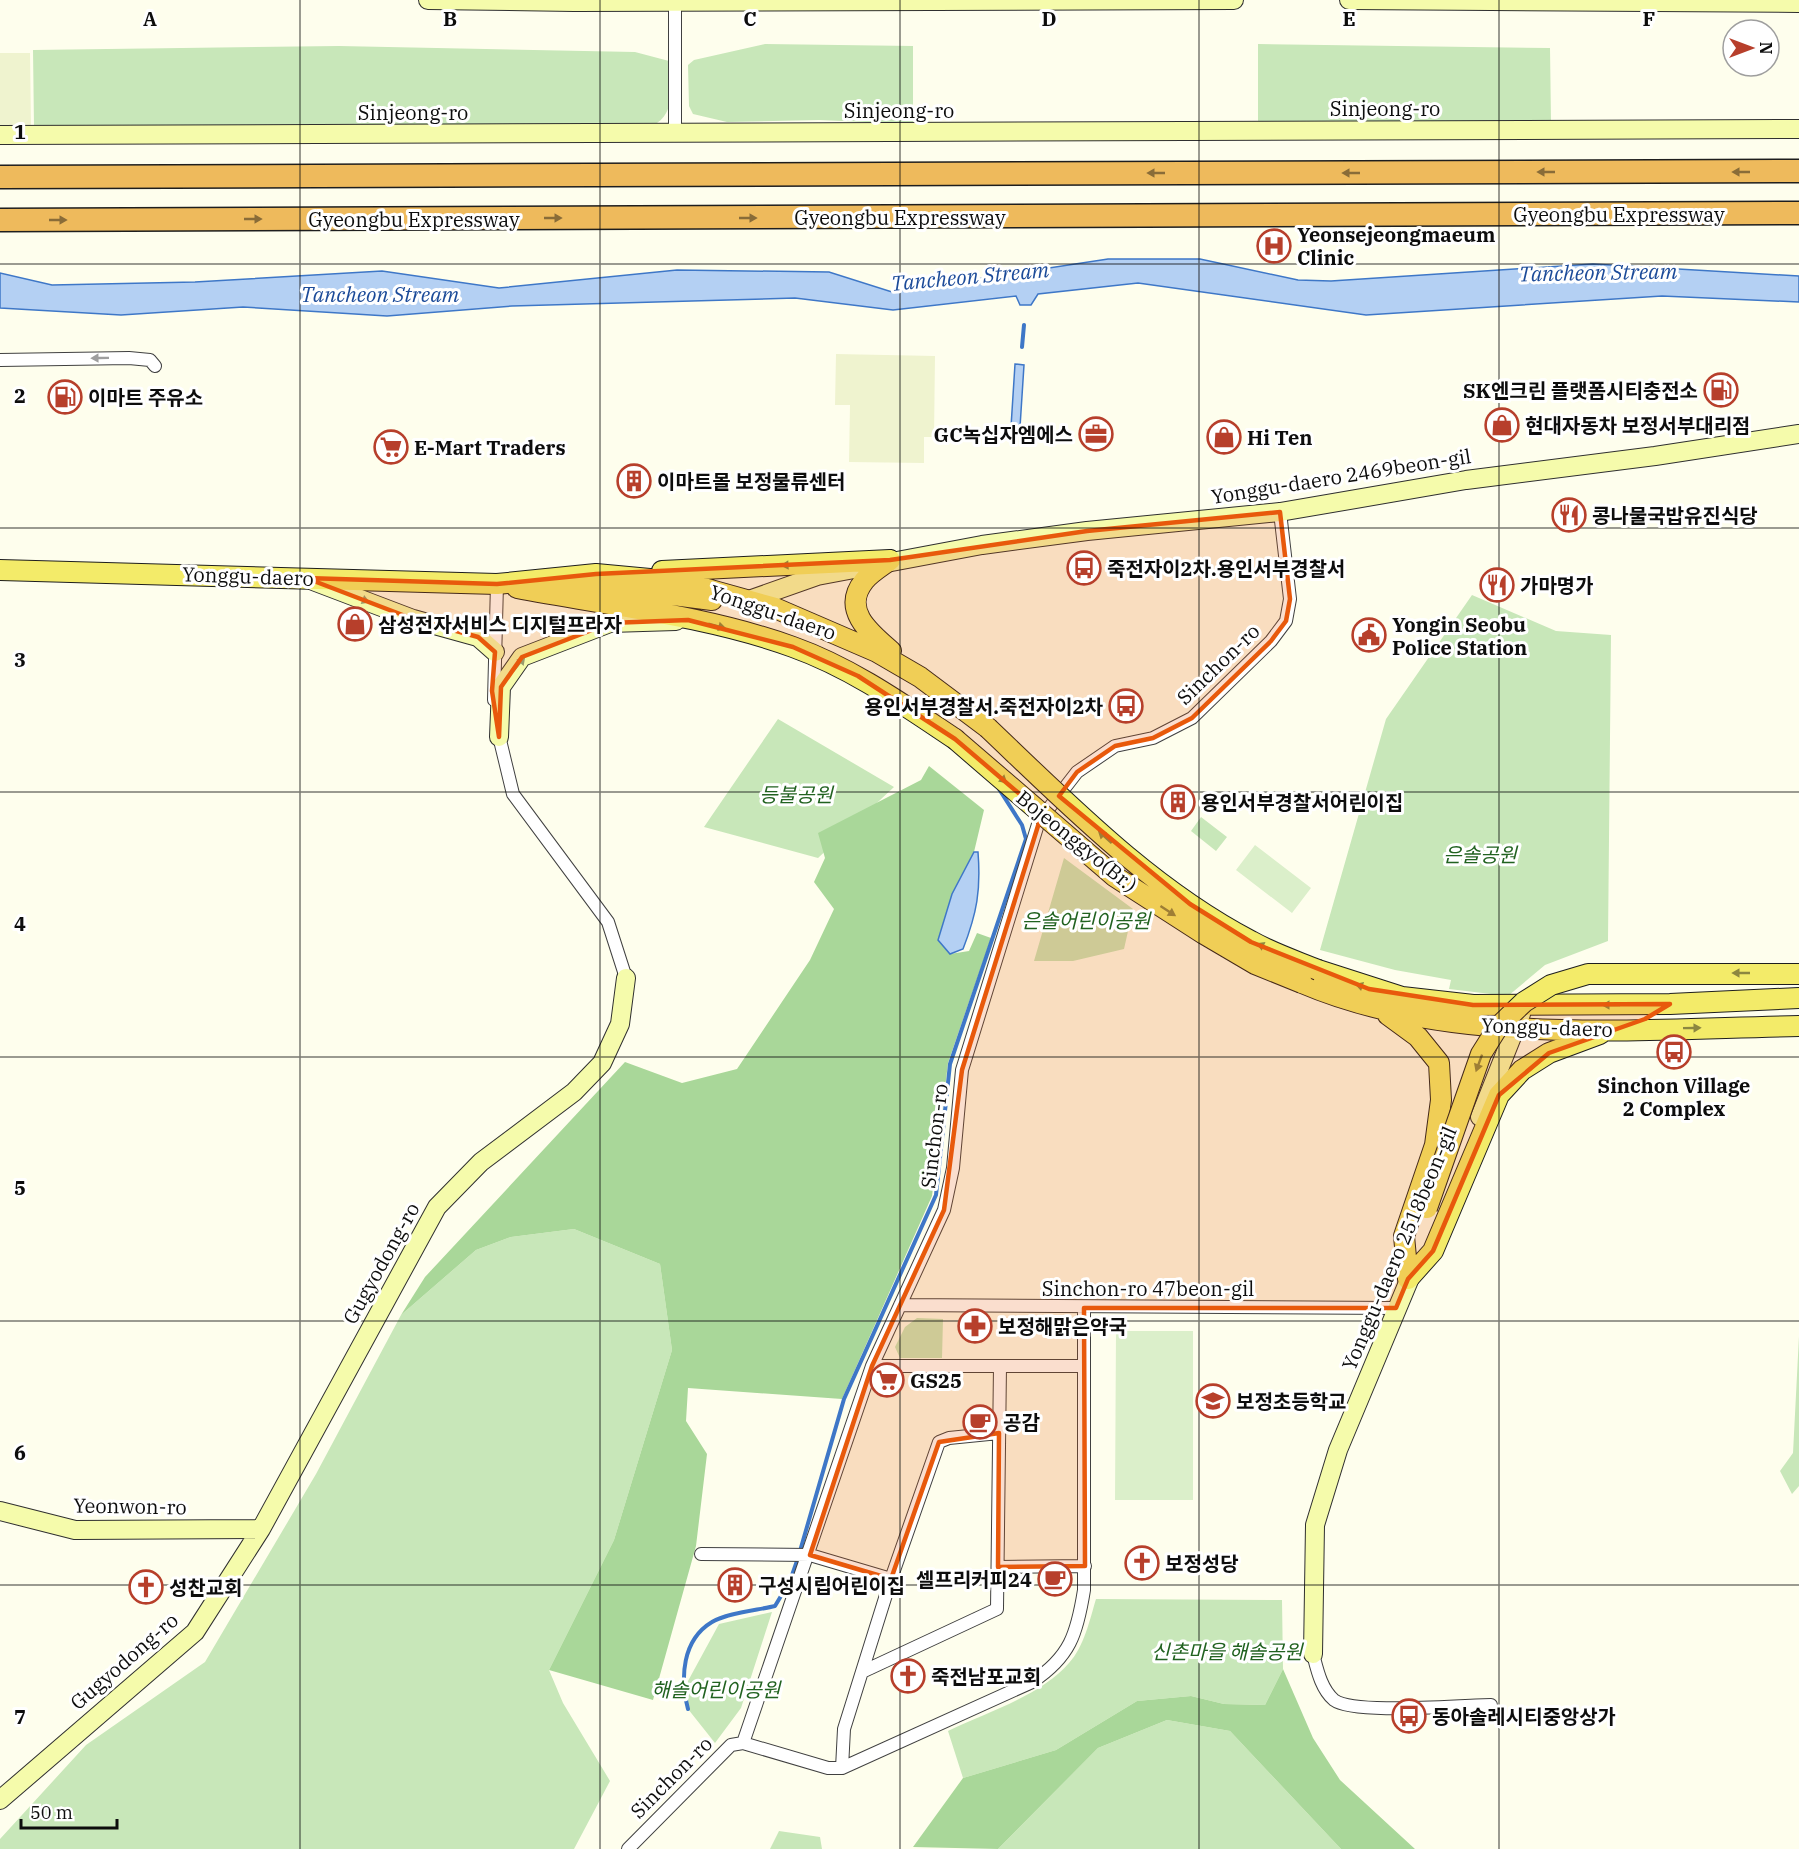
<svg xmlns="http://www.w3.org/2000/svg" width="1799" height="1849" viewBox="0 0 1799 1849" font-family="'IBM Plex Serif','Noto Sans KR',serif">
  <rect width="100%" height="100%" fill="#fefeed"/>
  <path fill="#eff3cf" d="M0 53H30L31 127 0 126Z
    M836 354 935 356 934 437H924V463L849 462 850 405H835Z"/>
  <path fill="#c8e7b9" d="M765 44 913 46V124L819 120 727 122 693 114 689 106 688 65 694 60Z
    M1258 44 1550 48 1551 122 1258 126Z
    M339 46 635 52 669 61C670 82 677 109 657 123L405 127H34L33 50Z
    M1472 595 1556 631 1611 635 1608 941 1545 965 1508 996 1449 989 1451 980 1395 970 1320 950 1386 719Z
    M778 719 894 787 818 858 704 827Z
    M1201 817 1227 837 1216 851 1191 831Z
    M1064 858 1133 909 1124 949 1073 961H1034Z
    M574 1229 660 1264 672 1350 614 1540 549 1670 563 1703 610 1781 574 1849H0V1839L86 1745 205 1662 316 1474 401 1315 476 1250 511 1237Z
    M917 1318 943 1319 942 1358H900L895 1347 905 1327Z
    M1799 1336V1486L1792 1494 1780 1471 1793 1453Z
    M1096 1599 1282 1600 1283 1669 1265 1705 1224 1704 1191 1696 1137 1701 1056 1750 963 1778 948 1731C986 1713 1042 1695 1069 1663 1084 1647 1090 1619 1096 1599Z
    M772 1612 741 1708 715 1743 688 1709V1681L719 1624Z
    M1167 1720 1230 1731 1341 1849H998L1098 1748Z
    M779 1831 820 1837 822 1849H770Z"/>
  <path fill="#a9d799" d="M929 766 984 810 974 852 952 894 938 940 950 954 969 951 977 933 991 938 948 1063 932 1196 842 1399 688 1388 686 1421 707 1454 696 1546 653 1700 549 1670 614 1540 672 1350 660 1264 574 1229 511 1237 476 1250 401 1315 425 1277 625 1062 682 1083 737 1069 810 960 834 909 814 882 825 858 818 833 921 780Z
    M1283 1669 1313 1738 1340 1780 1415 1849H1341L1230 1731 1167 1720 1098 1748 998 1849 913 1847 963 1778 1056 1750 1137 1701 1191 1696 1224 1704 1265 1705Z"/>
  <path fill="#dbefca" d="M1255 845 1311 888 1292 913 1236 870Z
    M1116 1331H1193V1500H1115Z"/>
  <path fill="#b4d0f3" stroke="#3e77c7" stroke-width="1.5" d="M1108 259H1200L1298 280 1331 281 1593 264 1799 276V302L1662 296 1366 315 1138 283 1038 294 1031 305H1020L1016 296 893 310 795 298 512 306 387 316 243 307 121 315 0 308V273L52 285 195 282 382 271 499 288 677 270 829 272 892 292Z
    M1015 364 1024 365 1020 427H1011Z
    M974 852H978C981 890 977 913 963 949L950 954 938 940 952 894Z"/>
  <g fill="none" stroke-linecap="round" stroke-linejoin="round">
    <path stroke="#3e77c7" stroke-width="4" d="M1022 347 1024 325
      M800 1551 844 1399 936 1195 950 1064 1026 839 1022 825 999 789
      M688 1709C680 1678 682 1640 712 1622 726 1613 759 1610 775 1606L790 1581 798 1558"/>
    <defs>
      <path id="street" d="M675 134V2
        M0 360 129 358 150 360 155 366
        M494 700 497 584
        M498 732 513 794 608 922 626 978
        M900 1305 1396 1308
        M872 1366H1084
        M701 1554 810 1555 891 1579
        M998 1567 1085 1566
        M1313 1654C1317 1669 1321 1689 1334 1700 1354 1715 1461 1705 1491 1705
        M862 1672 997 1609 1000 1366
        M743 1743 872 1366 944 1210 953 1168 962 1070 1039 821 1077 772 1115 746 1153 738 1192 718 1271 641 1286 621 1290 599 1280 512
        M842 1768 844 1729 891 1579 939 1442 949 1438 999 1433
        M628 1849 731 1745 743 1743 828 1768H842L1032 1682C1070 1657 1077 1634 1084 1590V1308"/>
      <path id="secondary" d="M428 0 574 2 1234 0
        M1349 0 1799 3
        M0 135 1799 129
        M313 581 413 619 478 637 495 652
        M749 600 817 576 982 545 1087 531 1280 512 1466 480 1655 456 1799 434
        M499 737 501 687 522 657 610 623 676 621
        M1480 1117 1521 1014
        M0 1511 75 1530 261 1529
        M1313 1654 1315 1525 1338 1450 1415 1266
        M0 1800 195 1632 261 1529 437 1207 481 1162 574 1092 602 1063 620 1024 626 978"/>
      <path id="primary" d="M890 560C882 566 870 573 864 581 841 610 870 633 891 651
        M0 570 497 584 596 574 682 582 775 608 877 652 920 677 988 728
        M662 571 890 560
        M517 588C606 605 708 616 793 647 852 668 904 705 955 739
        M565 588 658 593 712 600
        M1318 970 1402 997 1473 1005 1670 1004 1799 998
        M1302 983C1452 1047 1638 1029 1799 1026
        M1388 1015 1418 1037 1439 1063 1441 1100 1435 1145 1404 1236 1408 1279
        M1408 1279 1433 1251 1499 1095 1522 1070 1549 1053 1600 1034"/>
      <path id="highway" d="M0 177 1799 171
        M0 220 1799 213"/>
    </defs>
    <use href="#street" stroke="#404040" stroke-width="14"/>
    <use href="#secondary" stroke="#2f2f2f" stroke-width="20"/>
    <use href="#primary" stroke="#1e1e1e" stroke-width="22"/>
    <use href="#highway" stroke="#1e1e1e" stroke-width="25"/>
    <use href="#street" stroke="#fff" stroke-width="12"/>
    <use href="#secondary" stroke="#f5fbab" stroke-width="18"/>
    <use href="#primary" stroke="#f3eb69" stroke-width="20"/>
    <use href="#highway" stroke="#eeba5c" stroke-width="22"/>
    <defs>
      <path id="primary-bridge" d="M988 728C1069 805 1151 889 1251 941 1272 953 1296 961 1318 970
        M955 739 1114 876 1204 934 1255 964 1302 983
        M1427 1208 1481 1054 1498 1027 1524 1002 1551 985 1588 974H1799"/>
    </defs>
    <use href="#primary-bridge" stroke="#1e1e1e" stroke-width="22" stroke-linecap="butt"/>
    <use href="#primary-bridge" stroke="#f3eb69" stroke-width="20"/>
  </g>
  <defs><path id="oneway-solid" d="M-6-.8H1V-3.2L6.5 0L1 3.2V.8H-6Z" transform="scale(1.5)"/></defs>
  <g fill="#896c38">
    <use href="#oneway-solid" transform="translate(1546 172) rotate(180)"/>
    <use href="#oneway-solid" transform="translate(1741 172) rotate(180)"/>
    <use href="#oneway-solid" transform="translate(1156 173) rotate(180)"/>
    <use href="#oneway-solid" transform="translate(1351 173) rotate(180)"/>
    <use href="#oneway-solid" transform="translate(553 218)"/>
    <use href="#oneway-solid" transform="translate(748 218)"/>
    <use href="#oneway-solid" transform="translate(253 219)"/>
    <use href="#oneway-solid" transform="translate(58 220)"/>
  </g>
  <use fill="#9e9e9e" href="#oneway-solid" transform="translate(100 358) rotate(179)"/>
  <g fill="#8c8740">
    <use href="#oneway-solid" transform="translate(790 565) rotate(177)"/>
    <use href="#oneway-solid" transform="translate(717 626) rotate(15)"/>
    <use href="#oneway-solid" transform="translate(1000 777) rotate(41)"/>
    <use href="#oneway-solid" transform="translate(1105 837) rotate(-138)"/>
    <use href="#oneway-solid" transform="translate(1168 911) rotate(33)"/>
    <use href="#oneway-solid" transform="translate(1265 947) rotate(-157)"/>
    <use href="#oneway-solid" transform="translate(1741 973) rotate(-180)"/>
    <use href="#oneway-solid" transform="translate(1364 987) rotate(-162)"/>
    <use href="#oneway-solid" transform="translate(1611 1005) rotate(180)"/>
    <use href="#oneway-solid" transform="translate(1692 1028) rotate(-1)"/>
    <use href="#oneway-solid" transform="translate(1479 1063) rotate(110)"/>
  </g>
  <g fill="#989c6c">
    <use href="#oneway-solid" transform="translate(361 599) rotate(21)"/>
    <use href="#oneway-solid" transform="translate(519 664) rotate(-50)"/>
  </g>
  <path fill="#e8590c" fill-opacity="0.2" stroke="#e8590c" stroke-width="4.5" stroke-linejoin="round" d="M1280 512 1290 599 1286 621 1271 641 1192 718 1153 738 1115 746 1077 772 1059 796 1190 904 1251 942 1369 989 1473 1005 1670 1004 1645 1019 1549 1053 1499 1095 1433 1251 1408 1279 1396 1308H1084L1085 1566 998 1567 999 1433 939 1442 891 1579 810 1555 872 1366 944 1210 962 1070 1042 813 955 739 858 676 793 647 688 620 610 623 522 657 501 687 499 737 492 691 495 652 478 637 413 619 306 578 497 584 596 574 890 560 1087 531Z"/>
  <path fill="none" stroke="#0d0d0d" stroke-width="1.5" stroke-opacity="0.55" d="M300 0V1849M600 0V1849M900 0V1849M1199 0V1849M1499 0V1849M0 264H1799M0 528H1799M0 792H1799M0 1057H1799M0 1321H1799M0 1585H1799"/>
  <defs>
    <symbol id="hospital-ring" viewBox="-11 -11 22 22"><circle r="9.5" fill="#fff" stroke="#b73f2b" stroke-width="1.5"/><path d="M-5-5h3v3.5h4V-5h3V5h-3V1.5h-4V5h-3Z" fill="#b73f2b"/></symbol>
    <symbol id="fuel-ring" viewBox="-11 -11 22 22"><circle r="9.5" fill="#fff" stroke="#b73f2b" stroke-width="1.5"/><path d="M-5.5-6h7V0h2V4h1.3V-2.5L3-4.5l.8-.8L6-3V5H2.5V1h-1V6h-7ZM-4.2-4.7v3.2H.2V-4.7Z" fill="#b73f2b"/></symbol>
    <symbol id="shop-ring" viewBox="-11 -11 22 22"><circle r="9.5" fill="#fff" stroke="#b73f2b" stroke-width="1.5"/><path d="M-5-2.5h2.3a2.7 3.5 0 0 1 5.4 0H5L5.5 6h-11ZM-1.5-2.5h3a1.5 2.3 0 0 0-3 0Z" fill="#b73f2b"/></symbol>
    <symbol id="office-ring" viewBox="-11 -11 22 22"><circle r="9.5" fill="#fff" stroke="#b73f2b" stroke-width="1.5"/><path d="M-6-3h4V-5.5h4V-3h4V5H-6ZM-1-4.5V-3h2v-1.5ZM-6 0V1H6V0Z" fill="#b73f2b"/></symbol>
    <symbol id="supermarket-ring" viewBox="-11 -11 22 22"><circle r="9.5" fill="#fff" stroke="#b73f2b" stroke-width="1.5"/><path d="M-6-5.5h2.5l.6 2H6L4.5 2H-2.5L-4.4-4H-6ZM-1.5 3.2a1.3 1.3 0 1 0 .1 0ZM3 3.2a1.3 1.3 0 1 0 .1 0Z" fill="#b73f2b"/></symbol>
    <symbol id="building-ring" viewBox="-11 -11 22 22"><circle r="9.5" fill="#fff" stroke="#b73f2b" stroke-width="1.5"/><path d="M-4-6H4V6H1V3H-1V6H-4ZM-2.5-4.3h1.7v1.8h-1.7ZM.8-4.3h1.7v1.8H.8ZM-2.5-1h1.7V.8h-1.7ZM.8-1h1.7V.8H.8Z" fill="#b73f2b"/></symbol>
    <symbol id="restaurant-ring" viewBox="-11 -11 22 22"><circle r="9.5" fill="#fff" stroke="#b73f2b" stroke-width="1.5"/><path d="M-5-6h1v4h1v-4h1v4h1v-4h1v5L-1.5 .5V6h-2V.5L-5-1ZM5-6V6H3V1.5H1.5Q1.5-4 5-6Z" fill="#b73f2b"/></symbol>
    <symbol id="bus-ring" viewBox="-11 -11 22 22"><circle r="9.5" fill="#fff" stroke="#b73f2b" stroke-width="1.5"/><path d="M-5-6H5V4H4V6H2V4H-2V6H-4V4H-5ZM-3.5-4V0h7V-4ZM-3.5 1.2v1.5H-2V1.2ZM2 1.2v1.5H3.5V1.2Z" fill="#b73f2b"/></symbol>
    <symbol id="civic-ring" viewBox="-11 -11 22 22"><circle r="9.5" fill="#fff" stroke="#b73f2b" stroke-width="1.5"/><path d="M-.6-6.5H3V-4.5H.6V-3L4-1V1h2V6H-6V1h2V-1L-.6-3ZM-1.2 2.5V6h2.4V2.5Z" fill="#b73f2b"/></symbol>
    <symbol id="pharmacy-ring" viewBox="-11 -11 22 22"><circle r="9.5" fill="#fff" stroke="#b73f2b" stroke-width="1.5"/><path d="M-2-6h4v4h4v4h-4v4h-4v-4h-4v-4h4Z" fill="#b73f2b"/></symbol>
    <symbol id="school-ring" viewBox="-11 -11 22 22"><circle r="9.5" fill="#fff" stroke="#b73f2b" stroke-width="1.5"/><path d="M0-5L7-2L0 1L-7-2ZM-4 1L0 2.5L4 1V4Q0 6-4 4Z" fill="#b73f2b"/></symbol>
    <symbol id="cafe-ring" viewBox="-11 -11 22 22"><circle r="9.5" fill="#fff" stroke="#b73f2b" stroke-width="1.5"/><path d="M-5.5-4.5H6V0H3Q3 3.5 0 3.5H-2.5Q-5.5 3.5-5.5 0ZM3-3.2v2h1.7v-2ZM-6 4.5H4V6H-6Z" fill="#b73f2b"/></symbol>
    <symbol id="church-ring" viewBox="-11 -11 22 22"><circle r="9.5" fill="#fff" stroke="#b73f2b" stroke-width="1.5"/><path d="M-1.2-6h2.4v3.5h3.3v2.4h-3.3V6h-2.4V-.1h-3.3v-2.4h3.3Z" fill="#b73f2b"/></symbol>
  </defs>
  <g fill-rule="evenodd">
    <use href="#hospital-ring" x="1255" y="227" width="38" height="38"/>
    <use href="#fuel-ring" x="1702" y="371" width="38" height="38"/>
    <use href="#fuel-ring" x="46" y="378" width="38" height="38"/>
    <use href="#shop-ring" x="1483" y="406" width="38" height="38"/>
    <use href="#office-ring" x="1077" y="415" width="38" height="38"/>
    <use href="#shop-ring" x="1205" y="418" width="38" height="38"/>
    <use href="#supermarket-ring" x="372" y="428" width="38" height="38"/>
    <use href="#building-ring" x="615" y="462" width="38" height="38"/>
    <use href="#restaurant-ring" x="1550" y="496" width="38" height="38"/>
    <use href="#bus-ring" x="1065" y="549" width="38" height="38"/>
    <use href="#restaurant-ring" x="1478" y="566" width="38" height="38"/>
    <use href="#shop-ring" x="336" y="605" width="38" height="38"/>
    <use href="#civic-ring" x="1350" y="616" width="38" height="38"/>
    <use href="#bus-ring" x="1107" y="687" width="38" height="38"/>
    <use href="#building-ring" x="1159" y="783" width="38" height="38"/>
    <use href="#bus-ring" x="1655" y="1033" width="38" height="38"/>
    <use href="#pharmacy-ring" x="956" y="1307" width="38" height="38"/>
    <use href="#supermarket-ring" x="868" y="1361" width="38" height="38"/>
    <use href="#school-ring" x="1194" y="1382" width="38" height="38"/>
    <use href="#cafe-ring" x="961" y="1403" width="38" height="38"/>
    <use href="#church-ring" x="1123" y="1544" width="38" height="38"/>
    <use href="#cafe-ring" x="1036" y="1560" width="38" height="38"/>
    <use href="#building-ring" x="716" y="1566" width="38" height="38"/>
    <use href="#church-ring" x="127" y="1568" width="38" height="38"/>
    <use href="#church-ring" x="889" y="1657" width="38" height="38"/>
    <use href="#bus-ring" x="1390" y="1697" width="38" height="38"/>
  </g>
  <g text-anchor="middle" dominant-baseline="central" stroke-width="6" stroke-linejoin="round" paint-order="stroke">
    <g font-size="20" fill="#0d0d0d" stroke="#fff">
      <text x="1385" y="108">Sinjeong-ro</text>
      <text x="899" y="110">Sinjeong-ro</text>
      <text x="413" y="112">Sinjeong-ro</text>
      <text x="1619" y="214">Gyeongbu Expressway</text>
      <text x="900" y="217">Gyeongbu Expressway</text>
      <text x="414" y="219">Gyeongbu Expressway</text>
      <text transform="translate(1341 476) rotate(-9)">Yonggu-daero 2469beon-gil</text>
      <text transform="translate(248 576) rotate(2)">Yonggu-daero</text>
      <text transform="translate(773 612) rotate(19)">Yonggu-daero</text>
      <text transform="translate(1218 664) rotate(-44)">Sinchon-ro</text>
      <text transform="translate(1077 841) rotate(39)">Bojeonggyo(Br.)</text>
      <text transform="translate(1547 1027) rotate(2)">Yonggu-daero</text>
      <text transform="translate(934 1136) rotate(-83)">Sinchon-ro</text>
      <text transform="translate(1399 1248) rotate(-67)">Yonggu-daero 2518beon-gil</text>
      <text transform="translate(381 1263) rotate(-61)">Gugyodong-ro</text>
      <text x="1148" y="1288">Sinchon-ro 47beon-gil</text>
      <text transform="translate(130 1506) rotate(1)">Yeonwon-ro</text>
      <text transform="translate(124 1661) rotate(-41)">Gugyodong-ro</text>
      <text transform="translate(671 1777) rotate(-45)">Sinchon-ro</text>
    </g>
    <g font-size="20" font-weight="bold" fill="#0d0d0d" stroke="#fff" text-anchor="start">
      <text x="1297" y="234">Yeonsejeongmaeum<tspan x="1297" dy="23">Clinic</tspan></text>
      <text x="1698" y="390" text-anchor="end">SK엔크린 플랫폼시티충전소</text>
      <text x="88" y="397">이마트 주유소</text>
      <text x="1525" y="425">현대자동차 보정서부대리점</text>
      <text x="1073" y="434" text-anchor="end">GC녹십자엠에스</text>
      <text x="1247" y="437">Hi Ten</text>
      <text x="414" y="447">E-Mart Traders</text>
      <text x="657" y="481">이마트몰 보정물류센터</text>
      <text x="1592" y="515">콩나물국밥유진식당</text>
      <text x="1107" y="568">죽전자이2차.용인서부경찰서</text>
      <text x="1520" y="585">가마명가</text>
      <text x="378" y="624">삼성전자서비스 디지털프라자</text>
      <text x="1392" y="624">Yongin Seobu<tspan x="1392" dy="23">Police Station</tspan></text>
      <text x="1103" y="706" text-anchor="end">용인서부경찰서.죽전자이2차</text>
      <text x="1201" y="802">용인서부경찰서어린이집</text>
      <text x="1674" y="1085" text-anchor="middle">Sinchon Village<tspan x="1674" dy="23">2 Complex</tspan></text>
      <text x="998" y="1326">보정해맑은약국</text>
      <text x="910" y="1380">GS25</text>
      <text x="1236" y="1401">보정초등학교</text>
      <text x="1003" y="1422">공감</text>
      <text x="1165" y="1563">보정성당</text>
      <text x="1032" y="1579" text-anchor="end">셀프리커피24</text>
      <text x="758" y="1585">구성시립어린이집</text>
      <text x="169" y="1587">성찬교회</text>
      <text x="931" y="1676">죽전남포교회</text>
      <text x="1432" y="1716">동아솔레시티중앙상가</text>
    </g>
    <g font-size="20" font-style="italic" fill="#216220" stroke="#fff">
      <text x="796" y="794">등불공원</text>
      <text x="1480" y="854">은솔공원</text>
      <text x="1086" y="920">은솔어린이공원</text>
      <text x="1227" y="1651">신촌마을 해솔공원</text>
      <text x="716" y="1689">해솔어린이공원</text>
    </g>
    <g font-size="21" font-style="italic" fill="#1c4b99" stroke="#fff">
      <text transform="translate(1598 272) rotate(-1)">Tancheon Stream</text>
      <text transform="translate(970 276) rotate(-5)">Tancheon Stream</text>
      <text x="380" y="294">Tancheon Stream</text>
    </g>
  </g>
  <g font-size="20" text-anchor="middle" font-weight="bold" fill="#0d0d0d" stroke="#fff" stroke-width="6" stroke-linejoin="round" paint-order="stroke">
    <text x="150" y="26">A</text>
    <text x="450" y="26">B</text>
    <text x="750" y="26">C</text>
    <text x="1049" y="26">D</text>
    <text x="1349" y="26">E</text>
    <text x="1649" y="26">F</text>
    <text x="20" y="139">1</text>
    <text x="20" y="403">2</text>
    <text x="20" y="667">3</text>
    <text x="20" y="931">4</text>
    <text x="20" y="1195">5</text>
    <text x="20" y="1460">6</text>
    <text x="20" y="1724">7</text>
  </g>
  <g transform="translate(1751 48) rotate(90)"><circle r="28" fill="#ffffff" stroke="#9e9e9e" stroke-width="1.5"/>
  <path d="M0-4.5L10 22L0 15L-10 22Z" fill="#b73f2b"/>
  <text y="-9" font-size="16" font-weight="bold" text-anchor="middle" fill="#0d0d0d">N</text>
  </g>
  <path d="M21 1819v9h96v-9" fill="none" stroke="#0d0d0d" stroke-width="3"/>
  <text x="30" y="1819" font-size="18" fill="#0d0d0d" stroke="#ffffff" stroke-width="4.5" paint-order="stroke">50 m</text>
</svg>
